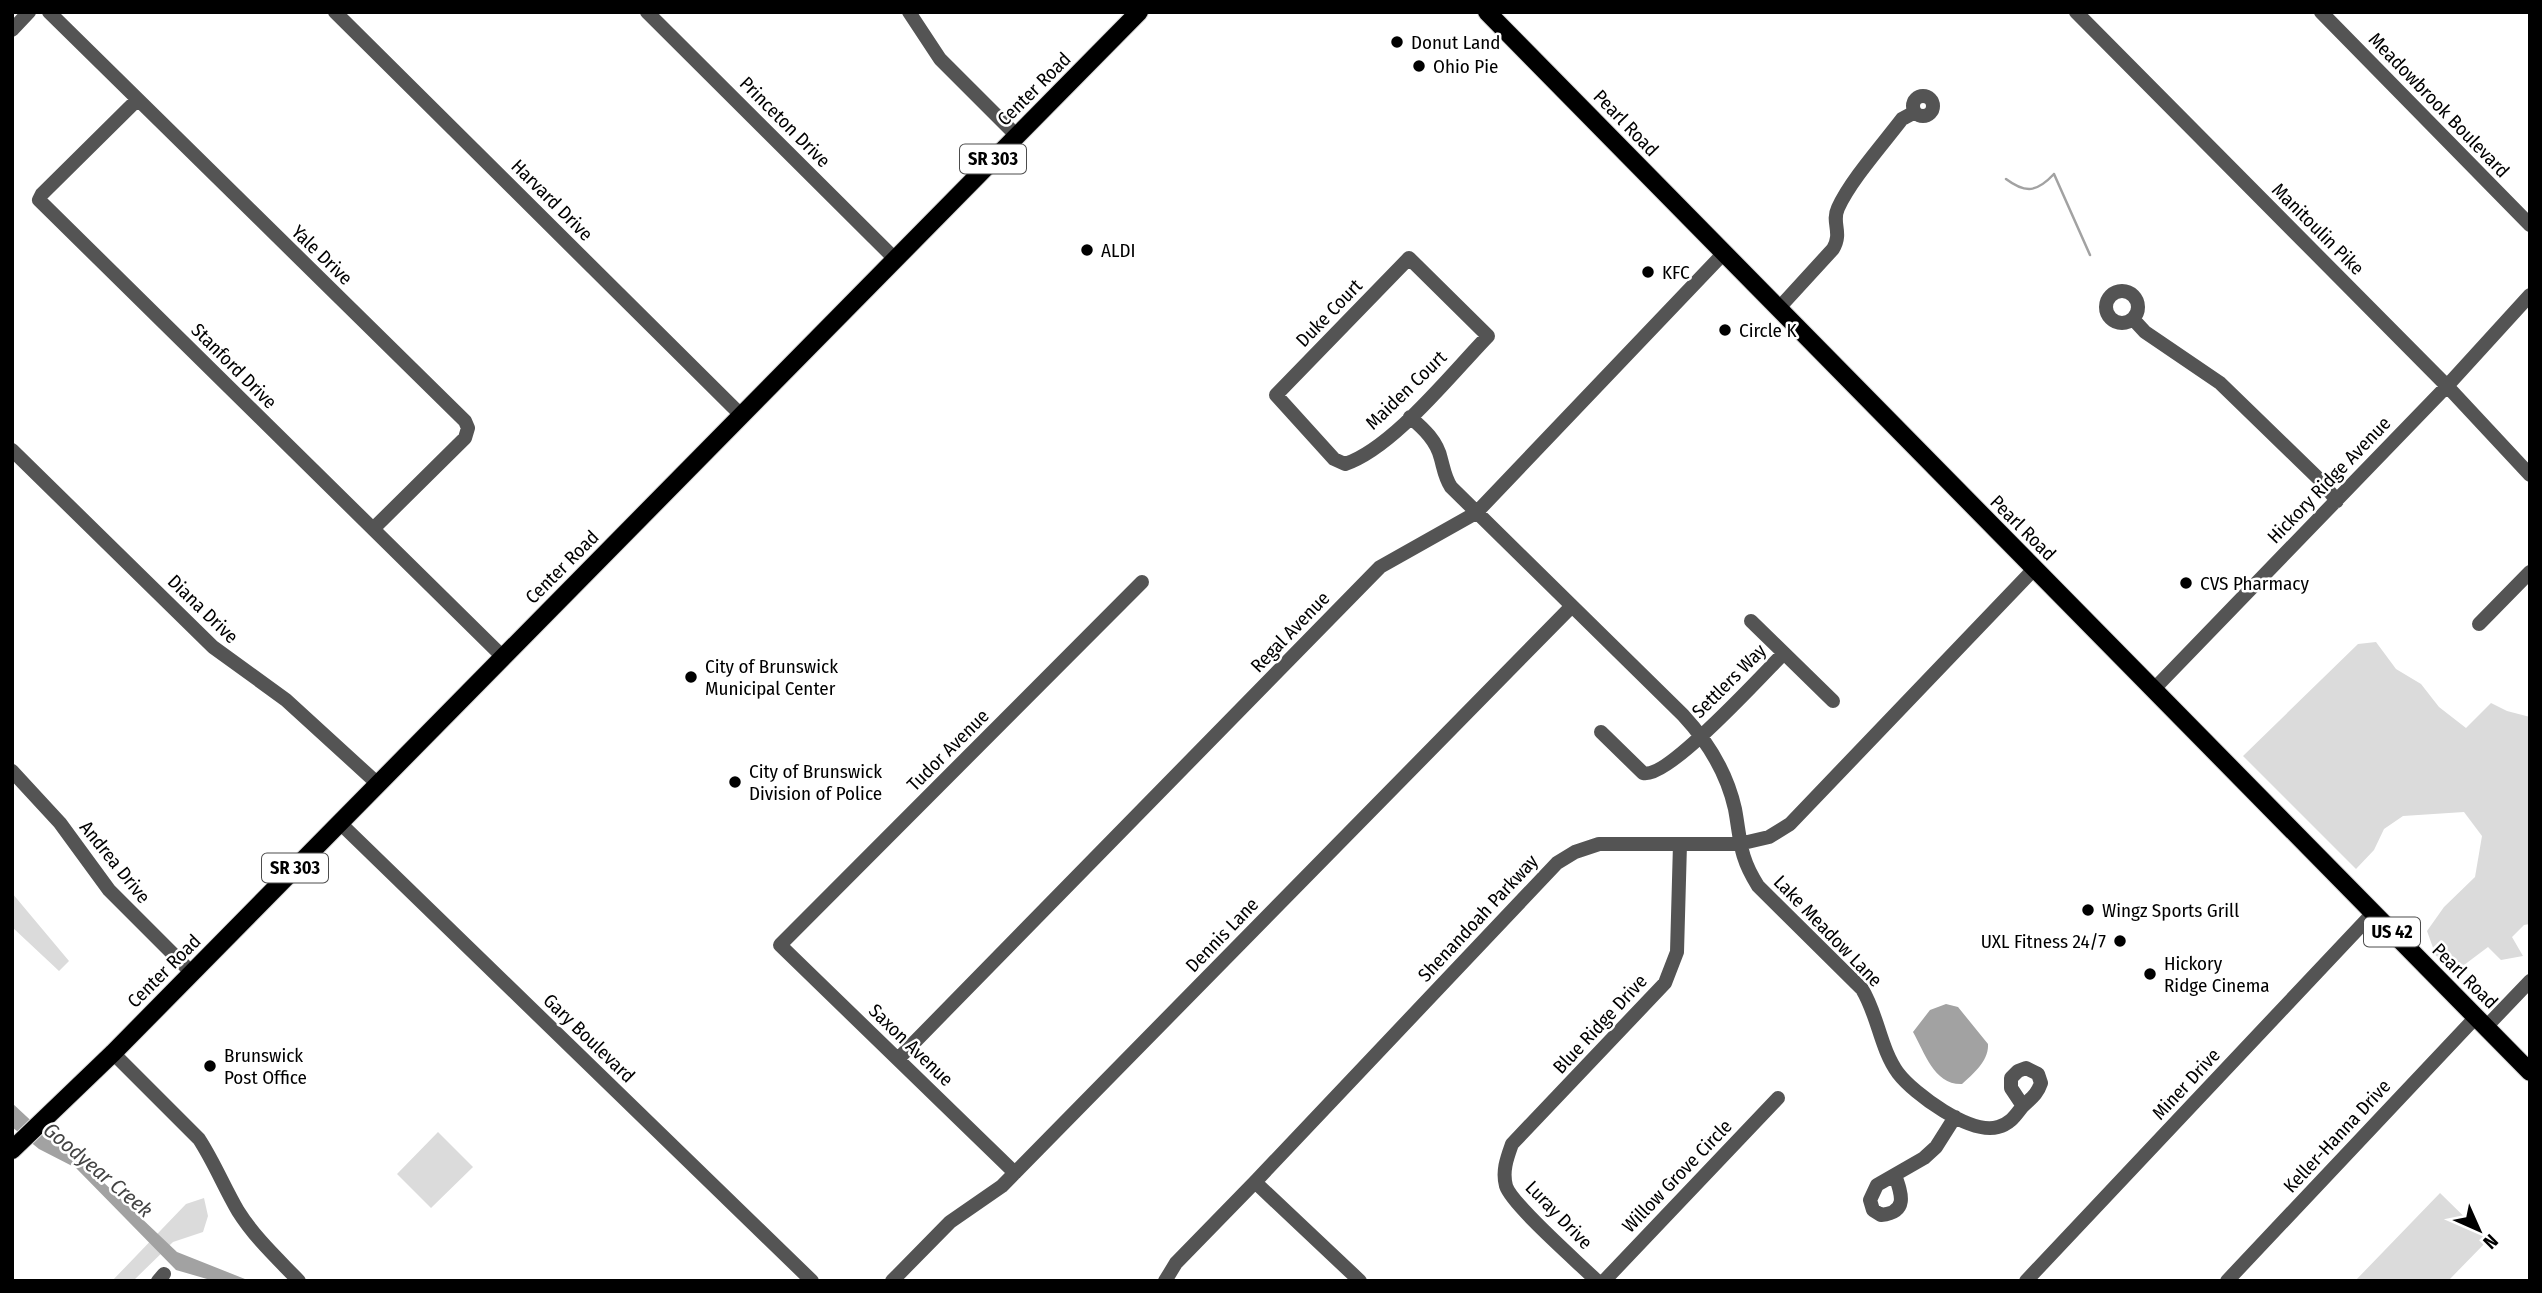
<svg xmlns="http://www.w3.org/2000/svg" width="2542" height="1293" viewBox="0 0 2542 1293" font-family="'Fira Sans Condensed',sans-serif">
  <rect width="100%" height="100%" fill="#fff"/>
  <path fill="#dbdbdb" d="M2376 642 2396 669 2421 684 2439 707 2466 728 2491 703 2507 711 2530 717V924L2524 925 2512 937 2523 956 2501 960 2488 947 2464 965 2436 956 2427 931 2444 907 2475 877 2482 836 2464 812 2403 816 2384 829 2374 850 2356 869 2243 756 2358 644Z
    M12 893 69 961 59 971 12 927Z
    M438 1132 473 1167 431 1208 397 1174Z
    M2440 1193 2488 1240 2448 1281H2355Z
    M204 1198 208 1216 203 1232 173 1242 133 1281H112L186 1204Z"/>
  <path fill="#a2a2a2" d="M1946 1004 1958 1007 1988 1044C1989 1061 1973 1074 1962 1084 1934 1085 1925 1053 1913 1032L1930 1010Z
    M12 1103 54 1142 100 1179 177 1252 250 1281H214L176 1270 76 1168 39 1149 12 1127Z"/>
  <g fill="none" stroke-linecap="round" stroke-linejoin="round">
    <path stroke="#a2a2a2" stroke-width="2.5" d="M2054 174 2090 255
      M2006 179C2026 194 2037 192 2054 174"/>
    <defs>
      <path id="major" d="M1487 12 2530 1072
        M12 1150 113 1053 1139 12"/>
    </defs>
    <use href="#major" stroke="#dbdbdb" stroke-width="20"/>
    <path stroke="#545454" stroke-width="14" d="M49 12 465 421 468 428 465 438 373 529
      M335 12 741 415
      M647 12 895 259
      M909 12 940 59 1017 136
      M2076 12 2447 386 2530 475
      M2321 12 2530 225
      M12 30 29 12
      M1913 106a10 10 0 1 1 20 0a10 10 0 1 1-20 0Z
      M136 101 42 194 39 200 503 657
      M1409 258 1488 336C1452 373 1393 448 1345 464L1334 459 1276 395Z
      M2106 307a16 16 0 1 1 32 0a16 16 0 1 1-32 0Z
      M1778 309 1833 249C1843 232 1831 223 1838 208 1850 181 1883 144 1902 119L1915 112
      M2133 319 2145 332 2220 383 2321 481 2337 501
      M1410 417C1424 429 1437 441 1441 459 1444 470 1445 478 1451 487L1683 715C1708 742 1727 773 1735 809 1741 842 1739 856 1758 886L1862 989C1878 1015 1880 1048 1898 1073 1914 1094 1970 1135 1998 1127 2010 1124 2015 1116 2022 1107 2031 1098 2037 1095 2041 1083L2038 1074 2026 1068 2018 1071 2011 1078V1088L2023 1106
      M12 450 213 647 286 700 378 784
      M1751 621 1833 701
      M2479 624 2530 572
      M2154 689 2447 386 2530 295
      M1601 732 1643 773C1667 780 1763 674 1784 653
      M12 771 60 823 109 890 192 973
      M340 823 812 1281
      M2486 1027 2530 981
      M113 1053 199 1139C214 1162 224 1187 238 1211 255 1238 277 1258 299 1281
      M898 1059 1380 567 1476 513 1724 253
      M1015 1173 780 945 1142 582
      M1895 1175C1902 1195 1908 1212 1881 1215L1873 1210 1870 1200 1877 1185 1924 1158 1936 1147 1955 1117
      M1255 1182 1360 1281
      M158 1281 164 1274
      M892 1281 950 1222 1002 1186 1572 606
      M1165 1281 1176 1263 1255 1182 1557 863 1575 852 1599 844H1739L1769 837 1790 824 2034 569
      M1597 1281C1579 1263 1512 1205 1506 1186 1502 1171 1507 1158 1512 1144L1665 983 1677 952 1680 844
      M1604 1281 1778 1098
      M2026 1281 2373 913
      M2227 1281 2476 1017"/>
    <use href="#major" stroke="#000" stroke-width="18"/>
  </g>
  <g fill="#000" stroke="#fff" stroke-width="2.5">
    <circle cx="1397" cy="42" r="7"/>
    <circle cx="1419" cy="66" r="7"/>
    <circle cx="1087" cy="250" r="7"/>
    <circle cx="1648" cy="272" r="7"/>
    <circle cx="1725" cy="330" r="7"/>
    <circle cx="2186" cy="583" r="7"/>
    <circle cx="691" cy="677" r="7"/>
    <circle cx="735" cy="782" r="7"/>
    <circle cx="2088" cy="910" r="7"/>
    <circle cx="2120" cy="941" r="7"/>
    <circle cx="2150" cy="974" r="7"/>
    <circle cx="210" cy="1066" r="7"/>
  </g>
  <g text-anchor="middle" dominant-baseline="central" stroke-width="5" stroke-linejoin="round" paint-order="stroke">
    <g fill="#fff" stroke="#4c4c4c" stroke-width="2">
      <rect x="960" y="144.5" width="66" height="29" rx="5"/>
      <rect x="262" y="853.5" width="66" height="29" rx="5"/>
      <rect x="2364" y="917.5" width="56" height="29" rx="5"/>
    </g>
    <g font-size="18" font-weight="bold" fill="#000">
      <text x="993" y="159">SR 303</text>
      <text x="295" y="868">SR 303</text>
      <text x="2392" y="932">US 42</text>
    </g>
    <g font-size="19" fill="#000" stroke="#fff" text-anchor="start">
      <text x="1411" y="42">Donut Land</text>
      <text x="1433" y="66">Ohio Pie</text>
      <text x="1101" y="250">ALDI</text>
      <text x="1662" y="272">KFC</text>
      <text x="1739" y="330">Circle K</text>
      <text x="2200" y="583">CVS Pharmacy</text>
      <text x="705" y="666">City of Brunswick<tspan x="705" dy="22">Municipal Center</tspan></text>
      <text x="749" y="771">City of Brunswick<tspan x="749" dy="22">Division of Police</tspan></text>
      <text x="2102" y="910">Wingz Sports Grill</text>
      <text x="2106" y="941" text-anchor="end">UXL Fitness 24/7</text>
      <text x="2164" y="963">Hickory<tspan x="2164" dy="22">Ridge Cinema</tspan></text>
      <text x="224" y="1055">Brunswick<tspan x="224" dy="22">Post Office</tspan></text>
    </g>
    <g font-size="19" fill="#000" stroke="#fff">
      <text transform="translate(1034 89) rotate(-45)">Center Road</text>
      <text transform="translate(2439 105) rotate(46)">Meadowbrook Boulevard</text>
      <text transform="translate(785 122) rotate(45)">Princeton Drive</text>
      <text transform="translate(1626 123) rotate(46)">Pearl Road</text>
      <text transform="translate(552 200) rotate(45)">Harvard Drive</text>
      <text transform="translate(2318 229) rotate(45)">Manitoulin Pike</text>
      <text transform="translate(322 255) rotate(44)">Yale Drive</text>
      <text transform="translate(1329 313) rotate(-46)">Duke Court</text>
      <text transform="translate(234 366) rotate(45)">Stanford Drive</text>
      <text transform="translate(1406 390) rotate(-44)">Maiden Court</text>
      <text transform="translate(2329 480) rotate(-46)">Hickory Ridge Avenue</text>
      <text transform="translate(2023 528) rotate(45)">Pearl Road</text>
      <text transform="translate(562 567) rotate(-45)">Center Road</text>
      <text transform="translate(203 609) rotate(44)">Diana Drive</text>
      <text transform="translate(1290 632) rotate(-46)">Regal Avenue</text>
      <text transform="translate(1729 681) rotate(-45)">Settlers Way</text>
      <text transform="translate(948 750) rotate(-45)">Tudor Avenue</text>
      <text transform="translate(115 862) rotate(51)">Andrea Drive</text>
      <text transform="translate(1478 918) rotate(-47)">Shenandoah Parkway</text>
      <text transform="translate(1828 931) rotate(46)">Lake Meadow Lane</text>
      <text transform="translate(1222 935) rotate(-46)">Dennis Lane</text>
      <text transform="translate(164 971) rotate(-45)">Center Road</text>
      <text transform="translate(2465 976) rotate(45)">Pearl Road</text>
      <text transform="translate(1600 1024) rotate(-47)">Blue Ridge Drive</text>
      <text transform="translate(589 1038) rotate(44)">Gary Boulevard</text>
      <text transform="translate(911 1045) rotate(44)">Saxon Avenue</text>
      <text transform="translate(2186 1084) rotate(-47)">Miner Drive</text>
      <text transform="translate(2337 1136) rotate(-47)">Keller-Hanna Drive</text>
      <text transform="translate(1677 1176) rotate(-46)">Willow Grove Circle</text>
      <text transform="translate(1559 1215) rotate(46)">Luray Drive</text>
    </g>
    <g font-size="21" font-style="italic" fill="#434343" stroke="#fff">
      <text transform="translate(98 1170) rotate(40)">Goodyear Creek</text>
    </g>
  </g>
  <rect width="2542" height="1293" fill="none" stroke="#000000" stroke-width="28"/>
  <g transform="translate(2479 1230) rotate(135)" stroke="#ffffff" stroke-width="5" paint-order="stroke">
  <path d="M0-5L12 26L0 18L-12 26Z" fill="#000000"/>
  <text y="-10" font-size="19" font-weight="bold" text-anchor="middle" fill="#000000">N</text>
  </g>
</svg>
